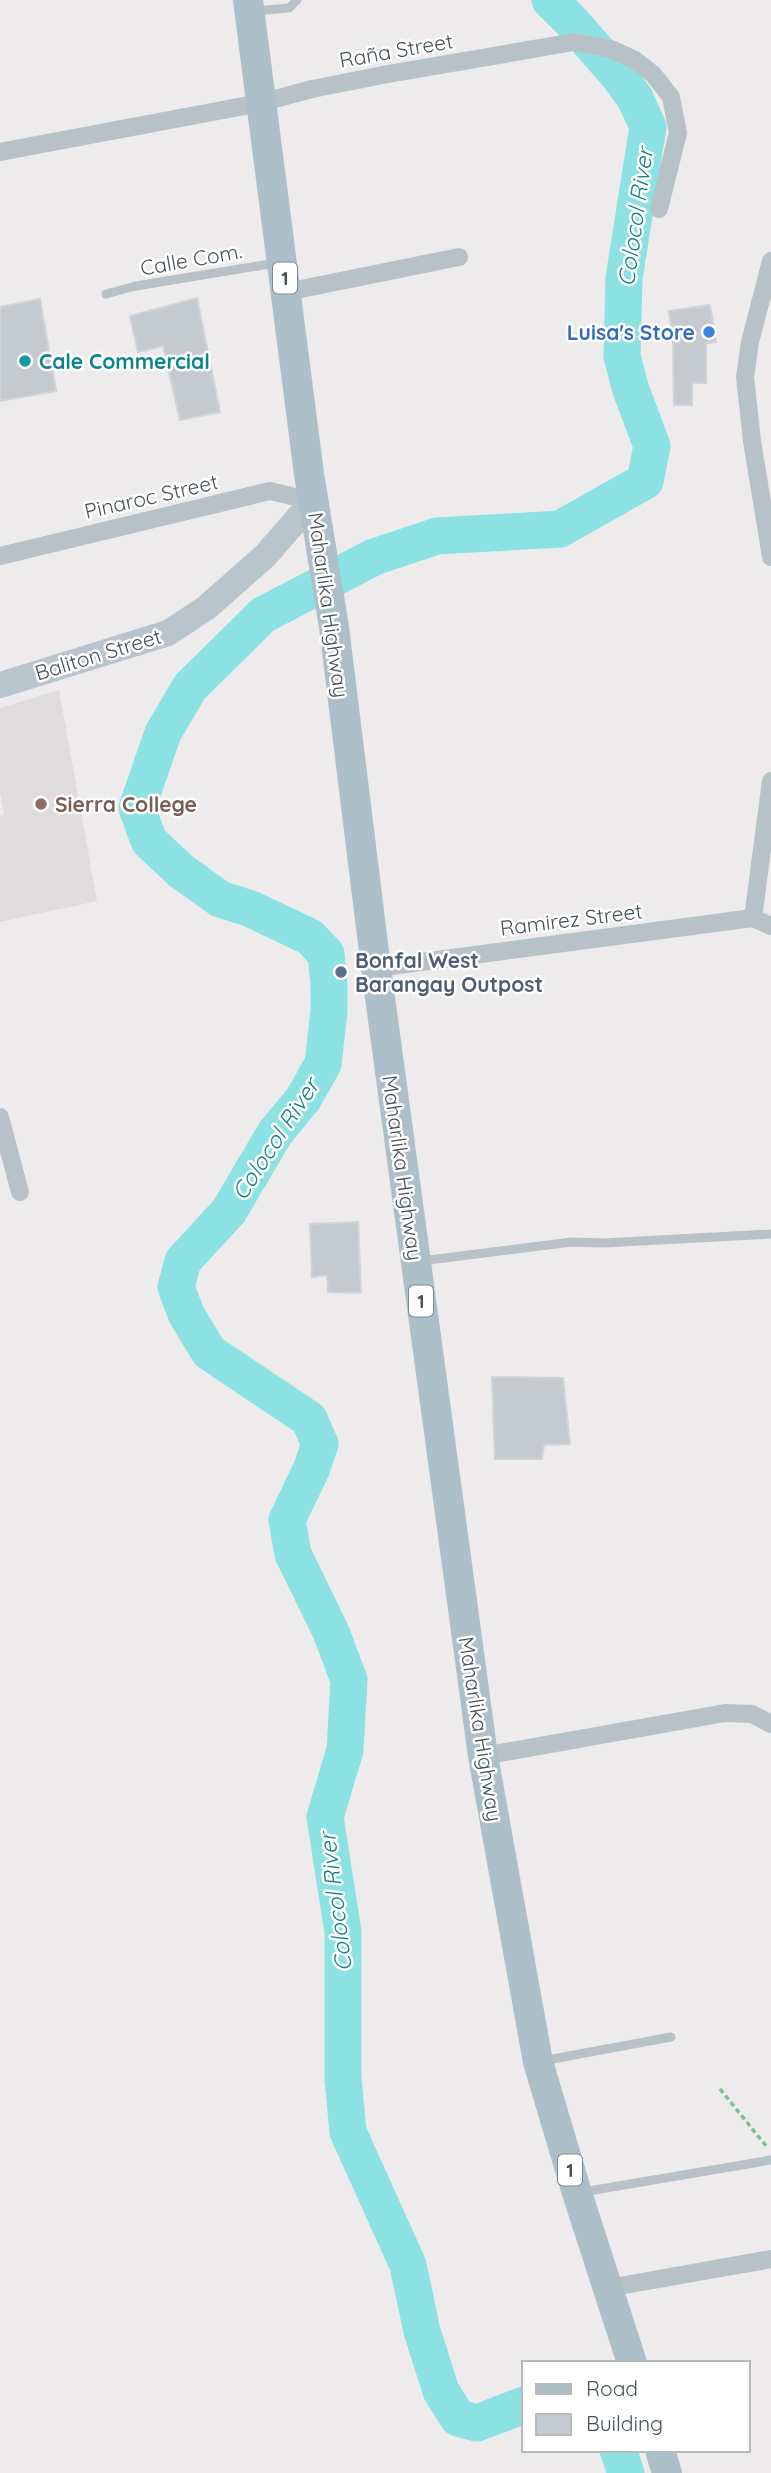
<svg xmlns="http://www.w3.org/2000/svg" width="771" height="2473" viewBox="0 0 771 2473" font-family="Quicksand,sans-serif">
  <rect width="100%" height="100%" fill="#eeebec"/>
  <path fill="#dfdcdd" d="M59 690 97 901 0 922V816L4 814 0 793V708Z"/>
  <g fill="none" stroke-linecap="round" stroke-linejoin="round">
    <path stroke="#8ce1e3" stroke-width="37" d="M524 2405 477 2423 458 2418 441 2391 422 2331 408 2265 348 2132 343 2078V1932L325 1817 345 1750 349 1680 331 1632 293 1554 287 1520 311 1470 320 1444 309 1419 209 1352 186 1314 176 1287 183 1261 229 1211 275 1133 303 1099 323 1064 329 1011V985L326 954 310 937 251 909 220 899 181 871 149 841 137 808 163 733 190 687 263 615 374 557 437 536 560 529 645 481 652 446 631 390 622 356 624 278 648 127 635 98 619 76 571 21 550 0
      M618 2450 626 2473"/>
  </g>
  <path fill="#c5cace" stroke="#d0d3d7" stroke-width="2" d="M197 298 220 412 180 420 163 346 138 352 130 316Z
    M40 299 56 391 0 401V307Z
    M710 305 716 342 706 343V383H692V405H674L673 341 669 311Z
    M358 1222 361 1293 328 1292 327 1275 312 1277 310 1224Z
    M492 1377 563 1378 570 1444 544 1445 542 1459H495Z"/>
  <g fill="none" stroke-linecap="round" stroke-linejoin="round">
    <path stroke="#77c490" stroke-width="3.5" stroke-dasharray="5 3.5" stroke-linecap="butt" d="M720 2089 767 2147"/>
    <path stroke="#b7c2c7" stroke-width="9" d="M254 11 289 8 297 0
      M106 294 136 286 276 263
      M421 1261 572 1242 604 1243 771 1234
      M542 2061 671 2037
      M583 2192 771 2160"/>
    <path stroke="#b7c2c7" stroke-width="18" d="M0 152 260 103 312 89 388 74 574 42 611 49 635 60 653 74 671 97 678 133 659 209
      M771 261 750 342 745 377 752 441 771 557
      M286 292 459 257
      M0 556 270 491 313 501
      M753 918 771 781
      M376 968 753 918 771 926
      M0 1117 20 1192
      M483 1756 725 1713 752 1714 771 1724
      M608 2288 771 2259"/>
    <path stroke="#b8c5cc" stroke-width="26" d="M0 685 168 633 206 608 265 556 313 501"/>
    <path stroke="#adc0c9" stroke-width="30" d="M248 0 309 474 334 627 376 968 483 1756 538 2062 577 2193 632 2363
      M660 2450 667 2473"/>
  </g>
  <circle fill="#3f7fe0" stroke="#fff" stroke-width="2.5" cx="709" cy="332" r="7"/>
  <circle fill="#0f9aa8" stroke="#fff" stroke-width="2.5" cx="25" cy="361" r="7"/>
  <circle fill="#8d6e63" stroke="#fff" stroke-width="2.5" cx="41" cy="804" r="7"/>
  <circle fill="#5c6f8a" stroke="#fff" stroke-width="2.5" cx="341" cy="972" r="7"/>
  <g text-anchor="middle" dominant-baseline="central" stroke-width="5" stroke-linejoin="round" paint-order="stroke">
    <g fill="#fff" stroke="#7d8689" stroke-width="2">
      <rect x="273" y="262.5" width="24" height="31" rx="5"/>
      <rect x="409" y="1285.5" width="24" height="31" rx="5"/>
      <rect x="558" y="2154.5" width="24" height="31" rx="5"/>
    </g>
    <g font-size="19" font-weight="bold" fill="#455257">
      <text x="285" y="278">1</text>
      <text x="421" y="1301">1</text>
      <text x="570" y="2170">1</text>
    </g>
    <g font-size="21" fill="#455257" stroke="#fff">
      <text transform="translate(396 50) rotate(-10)">Raña Street</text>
      <text transform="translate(191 259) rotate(-10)">Calle Com.</text>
      <text transform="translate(151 496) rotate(-13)">Pinaroc Street</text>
      <text transform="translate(329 605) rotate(82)">Maharlika Highway</text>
      <text transform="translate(98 654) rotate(-17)">Baliton Street</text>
      <text transform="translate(571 919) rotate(-7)">Ramirez Street</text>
      <text transform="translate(403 1168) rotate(82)">Maharlika Highway</text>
      <text transform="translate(481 1729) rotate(81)">Maharlika Highway</text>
    </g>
    <g font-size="21" font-weight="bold" fill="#366cbe" stroke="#fff" text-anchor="end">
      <text x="695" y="332">Luisa's Store</text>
    </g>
    <g font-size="21" font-weight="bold" fill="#0d838f" stroke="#fff" text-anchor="start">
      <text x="39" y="361">Cale Commercial</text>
    </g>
    <g font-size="21" font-weight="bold" fill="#785e54" stroke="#fff" text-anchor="start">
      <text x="55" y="804">Sierra College</text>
    </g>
    <g font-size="21" font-weight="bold" fill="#4e5e75" stroke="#fff" text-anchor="start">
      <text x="355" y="960">Bonfal West<tspan x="355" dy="24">Barangay Outpost</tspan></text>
    </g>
    <g font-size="23" font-style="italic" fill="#168084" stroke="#fff">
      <text transform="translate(635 217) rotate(-82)">Colocol River</text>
      <text transform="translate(275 1139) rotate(-57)">Colocol River</text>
      <text transform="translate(335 1902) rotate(-97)">Colocol River</text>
    </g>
  </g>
  <rect x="522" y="2361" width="228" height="91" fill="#ffffff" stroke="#b5babc" stroke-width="2"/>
  <rect x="536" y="2384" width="35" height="10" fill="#adc0c9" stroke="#b5babc" stroke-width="2"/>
  <text x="586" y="2396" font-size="21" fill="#455257">Road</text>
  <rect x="536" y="2414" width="35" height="21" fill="#c5cace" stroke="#b5babc" stroke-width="2"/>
  <text x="586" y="2431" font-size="21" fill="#455257">Building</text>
</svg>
